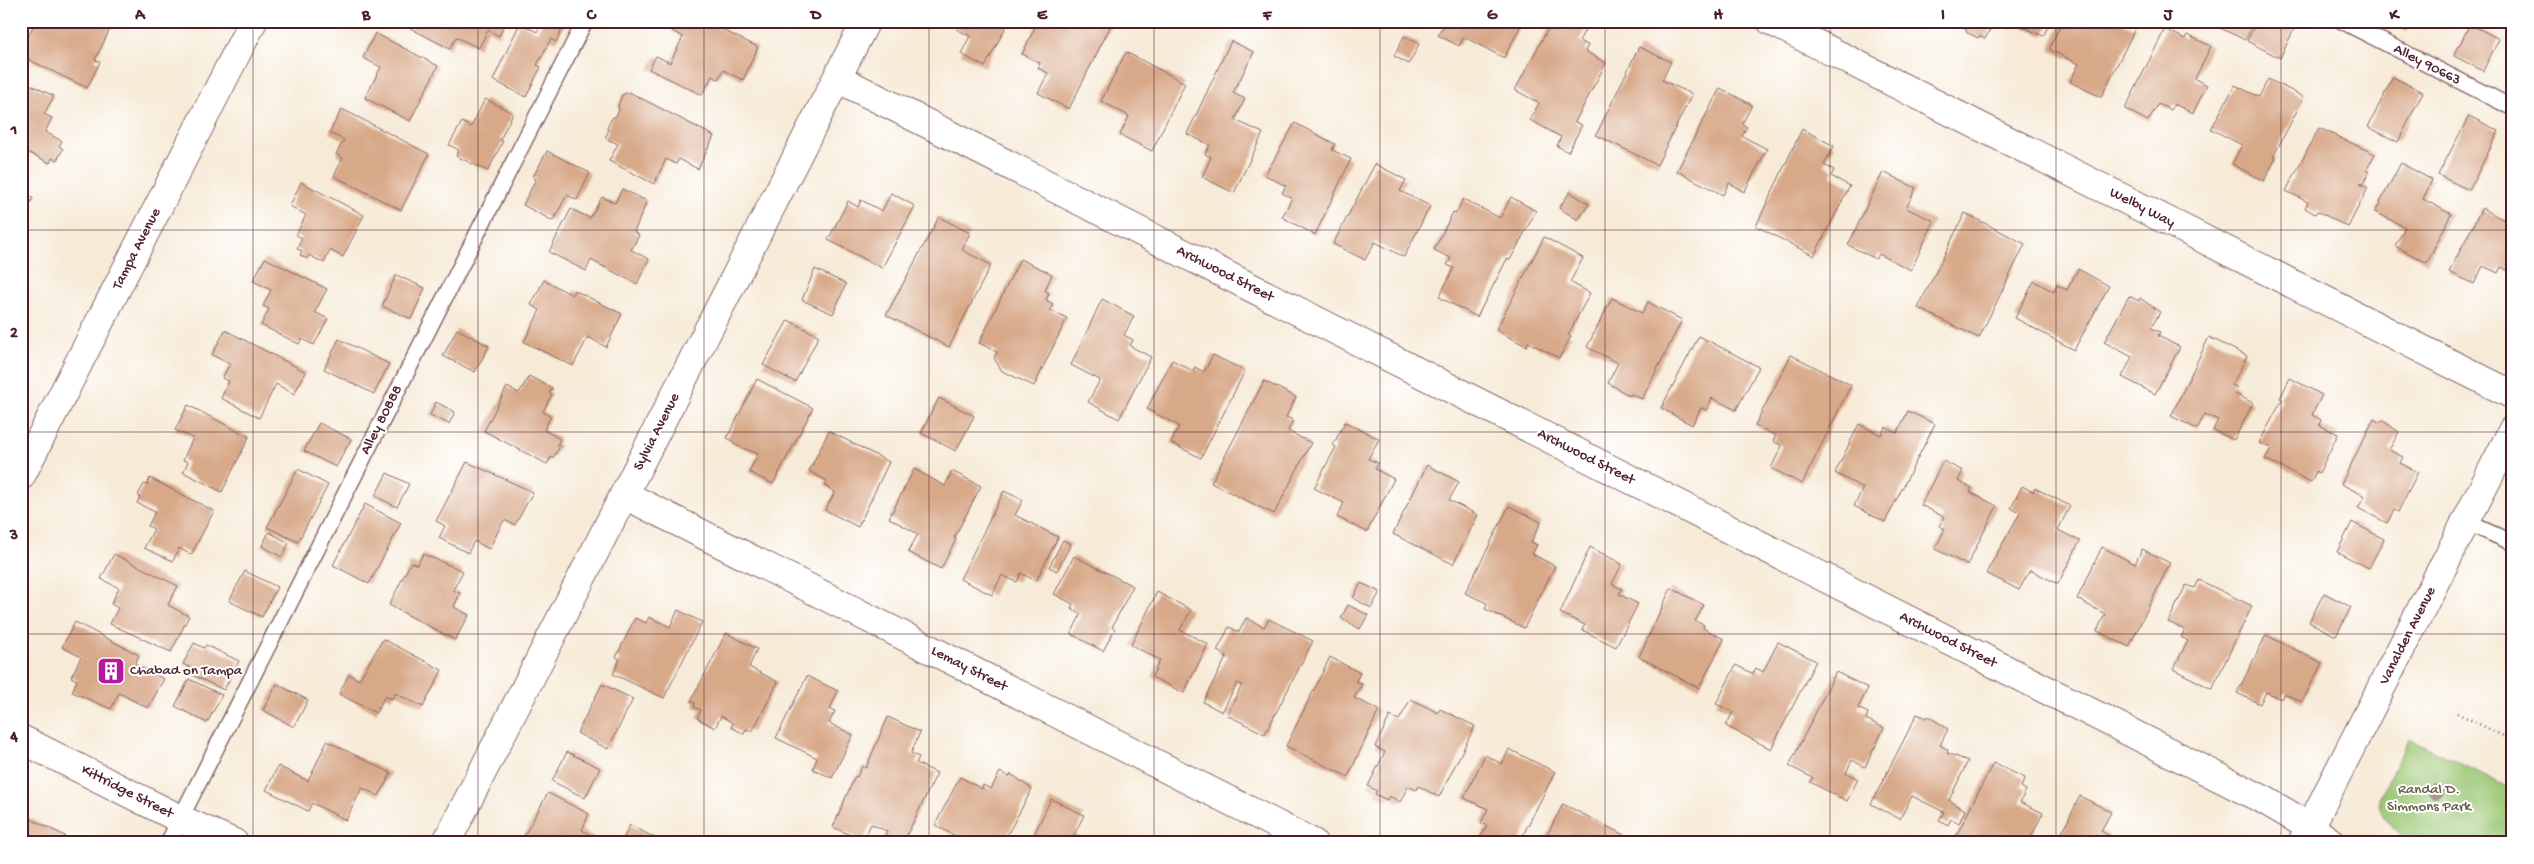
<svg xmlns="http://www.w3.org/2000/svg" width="2534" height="864" viewBox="0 0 2534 864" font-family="'Gochi Hand',sans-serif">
  <rect width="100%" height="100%" fill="#fff"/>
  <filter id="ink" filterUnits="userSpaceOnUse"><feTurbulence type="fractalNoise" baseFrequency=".02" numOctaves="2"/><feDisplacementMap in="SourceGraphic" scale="10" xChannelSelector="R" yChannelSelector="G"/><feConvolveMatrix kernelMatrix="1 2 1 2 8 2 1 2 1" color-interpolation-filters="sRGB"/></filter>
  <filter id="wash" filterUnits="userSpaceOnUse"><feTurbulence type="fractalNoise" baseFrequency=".0096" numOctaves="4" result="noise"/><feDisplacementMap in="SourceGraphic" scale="20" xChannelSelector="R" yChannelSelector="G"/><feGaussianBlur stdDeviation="1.12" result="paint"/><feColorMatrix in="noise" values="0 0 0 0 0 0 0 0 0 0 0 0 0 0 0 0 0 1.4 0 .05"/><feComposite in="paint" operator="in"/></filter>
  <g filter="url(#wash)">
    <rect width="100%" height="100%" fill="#f7ebd8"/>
    <path fill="#9bc774" stroke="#727350" d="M2409 738 2513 790V843H2411C2397 830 2378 819 2379 799Z"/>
    <g id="blocks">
      <path fill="#d8a989" d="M36 21H104L112 25 95 60 100 62 87 88 21 56V49Z
        M414 21H506L499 36 488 30 479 48 456 37 450 49 410 28Z
        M543 21H563L565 24 556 42 551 39 537 65 541 67 526 97 493 80 520 23 537 32Z
        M677 21H704L758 47 743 80 723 70 718 79 712 76 702 95 649 69 656 56 670 63 683 37 672 31Z
        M956 21H1009L985 67 961 54 970 36 956 29 960 23Z
        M1038 21H1113L1069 109 1038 93 1048 73 1038 68 1040 63 1022 54Z
        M1447 21H1523L1504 58 1464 37 1459 46 1438 35Z
        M1549 21 1589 22 1579 41 1588 45 1585 51 1606 63 1575 122 1582 125 1568 152 1557 146 1561 137 1530 120 1539 103 1515 90 1550 25Z
        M1964 21H1994L1985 39 1979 36 1978 38 1966 32 1967 30 1961 27Z
        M1995 21H2051L2043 36 2012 22 2008 28Z
        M2062 21H2118L2135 29 2101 97 2070 82 2079 64 2050 50V47Z
        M2219 21H2255L2245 40 2216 26Z
        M2257 21H2288L2296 25 2280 58 2247 41Z
        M2388 21H2411L2407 31Z
        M2470 24 2499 39 2483 71 2454 56Z
        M2165 29 2185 39 2187 35 2211 46 2195 79 2207 85 2193 113 2174 104 2171 110 2158 104 2148 121 2125 109Z
        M375 33 438 66 410 121 365 98 381 67 363 58Z
        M1404 36 1419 44 1409 64 1394 56Z
        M1231 41 1254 52 1233 93 1245 99 1235 120 1263 133 1234 193 1202 177 1211 157 1205 154 1210 145 1187 134Z
        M1639 47 1671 62 1662 80 1692 94 1657 165 1596 135Z
        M1126 52 1185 83 1152 151 1120 135 1129 116 1101 101Z
        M2393 77 2423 92 2398 142 2368 127Z
        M2268 79 2304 97 2273 157 2276 158 2264 181 2232 164 2242 145 2211 129 2235 85 2259 97Z
        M21 80 54 96 44 114 52 118 45 132 62 141 59 146 63 149 57 160 52 158 50 163 21 149Z
        M1720 88 1752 105 1742 124 1747 127 1742 136 1767 149 1744 192 1729 183 1723 195 1677 171Z
        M629 92 714 136 698 169 679 159 676 164 666 159 654 184 609 161 618 144 605 138 608 132 607 128 612 118 616 116 619 110 618 106 622 95Z
        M485 99 513 113 500 140 503 141 488 171 456 156 459 150 449 145 462 122 471 127Z
        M342 109 429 154 401 210 334 176 343 158 336 154 344 140 329 133Z
        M2469 116 2499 131 2469 190 2438 175Z
        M1295 123 1335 144 1332 150 1351 159 1315 235 1282 217 1292 198 1282 193 1286 186 1265 175Z
        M2319 128 2375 154 2367 169 2370 171 2363 184H2360L2368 188 2348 227 2317 211 2315 214 2305 208 2308 202 2286 191Z
        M1802 129 1834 146 1824 165 1834 170 1831 176 1850 186 1814 256 1756 226Z
        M547 151 590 173 577 200 567 195 553 221 523 205 536 179 533 177Z
        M2401 163 2432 180 2423 199 2451 214 2427 263 2395 246 2405 227 2375 212Z
        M1375 164 1406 180 1400 191 1430 206 1404 257 1375 242 1365 260 1333 244Z
        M1883 172 1916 188 1906 208 1934 221 1911 270 1879 254 1876 259 1848 245Z
        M21 176 28 179 22 192 33 198 21 223Z
        M301 182 364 215 343 257 330 250 324 263 309 255 307 259 300 255 302 251 297 249 302 238 296 235 306 215 290 206Z
        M622 189 647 201 634 232 639 235 631 250 649 259 637 284 591 260 586 271 549 252 571 209 590 218 602 197 615 203Z
        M1570 192 1589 204 1578 220 1559 208Z
        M891 193 915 206 882 268 828 240 848 201 858 207 861 200 882 211Z
        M1511 197 1536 211 1510 260 1507 259 1477 317 1439 297 1454 268 1447 265 1451 258 1434 250 1453 212 1456 213 1463 199 1500 218Z
        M2513 203V273L2501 267 2498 273 2483 266 2474 284 2449 272 2482 208 2504 220Z
        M1965 213 2025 244 1979 338 1918 308Z
        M939 217 970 233 962 250 991 265 949 347 886 315Z
        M1544 237 1583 258 1570 282 1590 293 1568 335 1571 336 1559 358 1528 342 1526 346 1496 330Z
        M265 258 327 289 315 312 328 319 314 345 302 339 299 344 261 325 269 309 263 306 271 290 253 281Z
        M1020 259 1052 274 1045 291 1049 293 1046 300 1053 304 1050 310 1067 318 1034 386 1002 371 994 358 997 352 979 343Z
        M815 269 846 284 833 314 802 300Z
        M2078 269 2109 286 2074 350 2015 318 2034 281 2054 292 2057 285 2067 290Z
        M396 275 425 288 411 319 382 306Z
        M544 280 572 295 574 290 622 314 606 347 588 337 573 366 524 342 540 310 531 305Z
        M2129 296 2139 301 2140 298 2160 312 2151 328 2160 332 2158 336 2180 347 2155 394 2122 377 2132 357 2104 342Z
        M1612 298 1642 313 1648 302 1682 320 1642 399 1631 394 1630 396 1608 383 1618 363 1587 347Z
        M1102 299 1134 316 1124 335 1133 340 1130 346 1151 357 1119 419 1088 402 1100 380 1071 365Z
        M788 320 819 336 795 382 763 365Z
        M457 329 489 346 475 372 443 356Z
        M225 330 306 372 294 394 276 384 259 418 221 398 229 381 222 378 230 364 212 355Z
        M1699 336 1759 367 1736 410 1712 398 1706 410 1701 408 1692 425 1661 408Z
        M2209 337 2247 356 2232 385 2238 388 2235 394 2253 403 2234 440 2213 430 2218 420 2205 414 2197 429 2171 416Z
        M339 339 389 364 374 394 324 369Z
        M1213 355 1245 371 1201 458 1171 443 1179 426 1147 409 1172 360 1193 371 1195 367 1204 372Z
        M1791 355 1851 385 1802 484 1771 468 1782 446 1773 441 1776 436 1755 425Z
        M529 376 552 388 549 393 552 394 543 412 551 416 544 430 560 439 557 445 560 446 553 458 551 457 547 464 484 431 507 387 519 393Z
        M2290 378 2322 395 2312 415 2321 420 2319 425 2338 434 2319 473 2316 471 2311 482 2265 459 2271 448 2259 443 2282 400 2280 398Z
        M757 379 813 408 773 484 749 472 758 454 733 444 734 442 727 438Z
        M1264 381 1296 397 1286 417 1293 420 1288 431 1311 443 1274 514 1211 483Z
        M939 398 974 416 956 451 921 433Z
        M436 402 455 412 449 424 430 415Z
        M188 405 249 437 222 492 183 472 188 462 183 460 193 438 175 430Z
        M1908 411 1935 424 1885 522 1854 506 1863 488 1835 473 1859 424 1881 435 1885 427 1897 433Z
        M2374 419 2380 423 2382 420 2399 432 2389 450 2403 457 2400 463 2418 472 2398 512 2394 510 2387 523 2358 508 2365 496 2341 484Z
        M1345 422 1379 439 1368 459 1378 463 1375 469 1394 479 1367 532 1337 517 1344 503 1314 488 1336 447 1333 445Z
        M319 423 351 439 336 467 304 451Z
        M829 431 889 462 858 527 825 510 835 492 825 486 827 481 809 471Z
        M1943 461 1963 471 1958 481 1972 488 1970 492 1997 506 1967 565 1935 549 1945 529 1939 526 1944 517 1921 505Z
        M467 462 533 492 515 525 504 520 489 549 474 541 468 553 439 538 445 526 436 521Z
        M1427 465 1459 482 1449 500 1478 515 1453 564 1393 534Z
        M298 469 328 485 298 542 267 527Z
        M914 469 945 486 952 471 981 486 954 538 956 539 941 569 908 552 918 534 889 518Z
        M387 473 409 484 397 507 375 496Z
        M150 478 214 511 191 555 179 548 173 561 144 548 154 529 148 526 155 512 137 503 140 497 138 495 144 484 147 485Z
        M2022 486 2033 492 2035 488 2070 506 2058 530 2080 541 2058 584 2030 570 2019 590 1986 573 2020 513 2011 508Z
        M1004 491 1023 500 1015 515 1058 537 1036 581 1021 573 1017 582 1002 575 992 595 960 579Z
        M365 504 401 523 369 584 333 565Z
        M1509 506 1541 522 1531 542 1537 545 1532 554 1555 566 1524 628 1485 609 1487 603 1465 593Z
        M2352 522 2384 539 2369 568 2337 552Z
        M269 532 289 543 282 557 262 546Z
        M1063 540 1071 544 1057 571 1049 567Z
        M1590 547 1622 564 1612 584 1622 589 1619 594 1638 604 1616 647 1582 630 1585 625 1560 613Z
        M2102 547 2135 564 2142 549 2170 563 2129 647 2097 631 2105 614 2077 599Z
        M114 554 178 586 168 605 189 616 171 652 110 624 118 608 111 604 119 588 101 579Z
        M423 554 463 571 453 590 460 593 454 607 469 615 455 640 389 605 411 562 417 565Z
        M1074 556 1133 586 1112 627 1115 629 1103 651 1071 634 1081 614 1071 609 1073 604 1054 594Z
        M245 571 277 587 262 617 229 601Z
        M2199 580 2252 606 2212 689 2173 669 2188 641 2181 637 2185 630 2168 622 2186 585 2195 588Z
        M1361 583 1380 592 1371 608 1353 598Z
        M1671 588 1704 605 1695 621 1704 625 1703 628 1724 639 1699 688 1639 657Z
        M1157 592 1191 610 1180 630 1208 644 1184 693 1152 677 1160 660 1131 645Z
        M2324 593 2351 607 2336 636 2309 622Z
        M1348 605 1368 615 1360 629 1341 618Z
        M678 610 702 622 664 698 613 674 620 659 616 657 635 618 646 623 649 617 670 627Z
        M1246 618 1264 627 1269 619 1313 641 1265 734 1227 715 1242 685 1237 683 1222 712 1203 702 1227 656 1217 651 1229 627 1239 632Z
        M75 622 139 655 135 664 164 679 148 708 119 693 111 709 72 692 77 680 71 677 81 657 62 647Z
        M726 633 757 649 749 667 778 682 752 732 746 729 744 734 731 727 733 723 721 716 715 728 697 718 701 710 694 707 695 703 691 701Z
        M2266 635 2322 663 2302 702 2284 693 2281 699 2266 692 2260 704 2237 693Z
        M383 639 442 670 423 707 395 693 392 699 385 696 376 713 339 694 349 674 359 680Z
        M1778 642 1816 661 1771 749 1726 726 1733 712 1716 704 1736 665 1753 674 1756 668 1763 672Z
        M194 643 204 648 206 645 239 661 224 690 193 675 195 670 183 664Z
        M1330 657 1360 673 1356 681 1362 684 1354 698 1379 710 1348 777 1286 746Z
        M1836 672 1868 688 1858 708 1868 713 1866 719 1884 728 1865 767 1852 760 1846 773 1858 779 1847 801 1810 782 1813 778 1789 766Z
        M807 676 838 691 830 709 835 711 829 723 853 735 832 778 813 769 817 758 776 738Z
        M189 679 222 695 207 723 175 706Z
        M277 684 308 700 294 727 263 710Z
        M602 684 633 699 608 749 577 733Z
        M1411 699 1438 713 1440 709 1475 726 1439 797 1418 786 1416 790 1408 786 1400 802 1389 796 1387 800 1375 794 1377 791 1368 786 1385 752 1375 747 1390 716 1399 720Z
        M1917 714 1926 718 1928 716 1948 729 1940 745 1948 750 1947 753 1968 761 1949 800 1965 810 1959 823 1951 819 1948 825 1939 820 1944 812 1912 796 1900 819 1871 804Z
        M888 717 920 732 911 753 919 757 916 763 937 773 904 841 896 837 894 841 884 837 887 831 871 824 863 841 833 827 855 776 857 777 862 766 866 768Z
        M327 741 391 773 379 796 362 788 346 820 312 803 308 811 266 790 278 766 308 781Z
        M1509 749 1555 772 1519 843H1483L1479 841 1487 826 1481 823 1488 809 1464 798 1485 755 1502 764Z
        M567 752 600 768 585 798 552 781Z
        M1993 763 2025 778 2021 787 2026 790 2020 802 2043 813 2028 843H1964L1955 838Z
        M1000 772 1009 777 1011 774 1032 789 1003 843H967L935 825 960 777 982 789 983 785 991 789Z
        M548 793 589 814 582 830 594 837 591 843H520Z
        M2080 796 2111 812 2101 831 2110 836 2107 843H2057Z
        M1051 799 1084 815 1074 835 1080 837 1077 843H1030Z
        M1563 804 1624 835 1621 841 1626 843H1543Z
        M21 814 65 836 62 843H21Z
        M630 825 665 843H621Z"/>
    </g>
  </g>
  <g filter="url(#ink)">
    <use href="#blocks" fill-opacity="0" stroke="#876668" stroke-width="1"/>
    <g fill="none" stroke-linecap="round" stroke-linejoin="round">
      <defs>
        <path id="lane" d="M2342 21 2513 108
          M2466 522 2513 543
          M168 843 585 21"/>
        <path id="street" d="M1771 21 2513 395
          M837 78 2266 801 2310 827 2332 843
          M625 495 1313 843
          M446 843 866 21"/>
        <path id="secondary" d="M21 739 180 819 234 843
          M2302 843 2513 429"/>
        <path id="primary" d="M21 476 253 21"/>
      </defs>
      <use href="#lane" stroke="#876668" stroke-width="18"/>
      <use href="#street" stroke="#876668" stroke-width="30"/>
      <use href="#secondary" stroke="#876668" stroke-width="30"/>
      <use href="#primary" stroke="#876668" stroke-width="30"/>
      <path stroke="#876668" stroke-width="3" stroke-dasharray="1 4" stroke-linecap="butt" d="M2457 713 2513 741"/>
      <use href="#lane" stroke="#fff" stroke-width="15"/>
      <use href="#street" stroke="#fff" stroke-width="28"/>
      <use href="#secondary" stroke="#fff" stroke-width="28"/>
      <use href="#primary" stroke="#fff" stroke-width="28"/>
    </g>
    <circle fill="#a79b87" cx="2436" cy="792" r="8"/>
  </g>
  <path fill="none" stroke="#4a1f2b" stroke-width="1" stroke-opacity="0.55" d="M253 21V843M478 21V843M704 21V843M929 21V843M1154 21V843M1380 21V843M1605 21V843M1830 21V843M2056 21V843M2281 21V843M21 230H2513M21 432H2513M21 634H2513"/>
  <defs>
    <symbol id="building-square" viewBox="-11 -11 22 22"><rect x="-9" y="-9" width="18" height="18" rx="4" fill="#b5179e" stroke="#fff"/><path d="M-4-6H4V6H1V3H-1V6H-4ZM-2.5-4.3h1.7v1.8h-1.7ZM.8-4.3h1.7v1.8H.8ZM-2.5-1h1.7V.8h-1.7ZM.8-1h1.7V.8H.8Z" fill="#fff"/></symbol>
  </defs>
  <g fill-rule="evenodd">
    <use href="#building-square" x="95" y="655" width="32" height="32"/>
  </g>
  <g text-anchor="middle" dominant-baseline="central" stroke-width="4" stroke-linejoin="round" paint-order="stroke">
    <g font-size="15" fill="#4a1f2b" stroke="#fff">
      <text transform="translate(2427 65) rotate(27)">Alley 90663</text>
      <text transform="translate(2142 208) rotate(27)">Welby Way</text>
      <text transform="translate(137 249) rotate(-63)">Tampa Avenue</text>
      <text transform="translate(1225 274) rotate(27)">Archwood Street</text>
      <text transform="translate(382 420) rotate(-63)">Alley 80888</text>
      <text transform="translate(657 432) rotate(-63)">Sylvia Avenue</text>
      <text transform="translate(1586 457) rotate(27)">Archwood Street</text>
      <text transform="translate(2408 636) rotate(-63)">Vanalden Avenue</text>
      <text transform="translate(1948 640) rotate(27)">Archwood Street</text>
      <text transform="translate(969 669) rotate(27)">Lemay Street</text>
      <text transform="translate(127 792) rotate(27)">Kittridge Street</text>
    </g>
    <g font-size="15" fill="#4a1f2b" stroke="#fff" text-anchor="start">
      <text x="130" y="671">Chabad on Tampa</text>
    </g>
    <g font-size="15" fill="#665a45" stroke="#fff">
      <text x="2429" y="790">Randal D.<tspan x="2429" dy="17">Simmons Park</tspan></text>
    </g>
  </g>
  <rect width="2534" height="864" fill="none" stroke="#fff" stroke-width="55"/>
  <rect x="28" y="28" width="2478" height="808" fill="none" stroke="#4a1f2b" stroke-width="2"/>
  <g font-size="16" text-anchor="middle" font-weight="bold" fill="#4a1f2b">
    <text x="140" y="19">A</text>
    <text x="366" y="19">B</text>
    <text x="591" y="19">C</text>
    <text x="816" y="19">D</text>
    <text x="1042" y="19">E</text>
    <text x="1267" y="19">F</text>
    <text x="1492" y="19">G</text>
    <text x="1718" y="19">H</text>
    <text x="1943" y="19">I</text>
    <text x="2168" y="19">J</text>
    <text x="2394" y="19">K</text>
    <text x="14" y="134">1</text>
    <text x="14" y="337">2</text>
    <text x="14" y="539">3</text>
    <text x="14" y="741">4</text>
  </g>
</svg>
